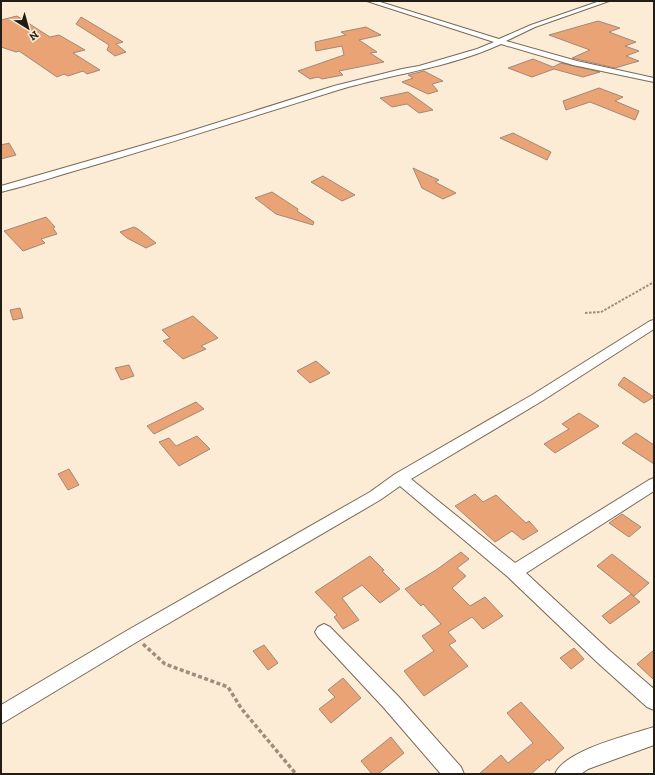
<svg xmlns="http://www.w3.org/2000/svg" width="655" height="775" viewBox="0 0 655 775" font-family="'Zilla Slab',serif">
  <rect width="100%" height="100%" fill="#fcecd5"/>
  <path fill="#e9a375" stroke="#a0897b" d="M17 16 50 37 59 35 85 50 73 53 100 70 87 74 83 71 68 76 64 74 57 77 19 51 16 52 1 47V20Z
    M81 17 123 42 116 44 126 52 115 56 107 50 109 45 76 24Z
    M598 21 620 28 609 32 636 42 625 46 639 51 626 56 639 61 615 68 572 58 590 50 549 35Z
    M366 27 381 35 359 40 377 52 370 53 384 62 339 71 343 75 322 79 318 77 310 79 298 71 344 55 342 46 316 51 315 42 346 35 341 32Z
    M533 59 553 67 561 63 600 72 583 77 554 69 532 77 508 68Z
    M424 71 443 81 432 84 438 91 428 94 402 82 413 78 408 75Z
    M599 88 623 97 615 101 639 111 635 120 590 102 566 110 563 101Z
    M408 92 433 110 419 113 407 104 392 107 380 98Z
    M513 133 551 152 547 160 500 138Z
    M9 143 16 155 1 159V145Z
    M413 168 439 180 435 182 456 193 443 199 422 188Z
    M323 176 355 195 342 201 311 182Z
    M272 192 298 209 297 211 314 222 313 225 276 214 255 198Z
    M46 217 55 227 53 228 57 234 41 239 45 243 23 251 4 231Z
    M134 227 138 229 156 243 146 248 127 238 120 232Z
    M20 308 23 318 13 320 10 310Z
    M193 316 218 338 201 346 206 349 183 359 163 341 170 338 162 330Z
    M316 361 330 373 310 383 297 371Z
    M129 365 134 376 121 380 115 368Z
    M624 377 654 397 644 403 618 385Z
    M196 402 204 409 154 434 147 426Z
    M579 413 599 426 555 453 544 444 569 429 562 424Z
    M636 433 654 445V464L622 443Z
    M197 436 210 449 179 466 159 442 169 438 176 446Z
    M69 469 79 485 68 490 58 474Z
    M475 494 483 502 496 495 526 523 529 521 538 531 523 540 512 531 495 542 455 506Z
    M622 514 641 527 629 537 609 523Z
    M461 552 469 559 457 568 466 576 452 588 470 606 485 597 503 616 483 629 472 617 448 632 456 641 449 645 468 666 424 696 404 671 434 651 422 636 441 624 423 604 421 606 405 589 436 570Z
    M612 554 649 583 634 596 597 566Z
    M370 556 384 570 382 571 400 589 380 603 362 585 342 598 359 620 343 629 334 617 337 615 315 592Z
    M631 594 640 602 610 624 602 616Z
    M264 645 278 663 268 670 253 651Z
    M574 648 584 659 571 669 560 658Z
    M654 650V680L637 664Z
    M343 678 361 698 331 723 319 709 335 697 328 690Z
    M521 702 564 748 549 761 548 759 531 774H479L501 755 508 763 533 743 507 713Z
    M391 737 404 753 378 774H372L361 761Z"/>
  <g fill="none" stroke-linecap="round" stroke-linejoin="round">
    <defs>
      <path id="street" d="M367 1H377L499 39 531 25 600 1H609L535 27 506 41 577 61 654 78V82L573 65 501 44C449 68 392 74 338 90 255 116 172 142 88 167 59 175 30 185 1 192V186L178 135 334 86 402 69 419 66 477 49 494 42Z
        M654 320V329L542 401 411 479 515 563 649 480 654 478V491L526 573 610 651 654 689V710L647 707 598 663 508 577 400 486 380 500 140 640 1 724V705L128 630 370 492 395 474 532 395 650 321Z
        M324 624 330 627 398 696 461 767 464 774H441L384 708 318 637 315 632 318 627Z
        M654 727V745L588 769 581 774H555C565 750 629 735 654 727Z"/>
    </defs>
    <use href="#street" stroke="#786a56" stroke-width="2"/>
    <path stroke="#9a8f7e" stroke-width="2" stroke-dasharray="2.5 1.5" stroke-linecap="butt" d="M585 313 601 312 654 282"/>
    <path stroke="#9a8f7e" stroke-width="3.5" stroke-dasharray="4 2.5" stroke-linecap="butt" d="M143 644 165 664 228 687 241 708 296 774"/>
    <use href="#street" fill="#fff" fill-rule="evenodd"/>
  </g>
  <rect width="655" height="775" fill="none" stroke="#221d14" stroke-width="4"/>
  <g transform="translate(28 28) rotate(143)" stroke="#fcecd5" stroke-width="3" paint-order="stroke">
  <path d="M0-3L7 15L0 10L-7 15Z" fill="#221d14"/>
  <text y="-6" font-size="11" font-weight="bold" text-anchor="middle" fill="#221d14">N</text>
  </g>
</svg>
